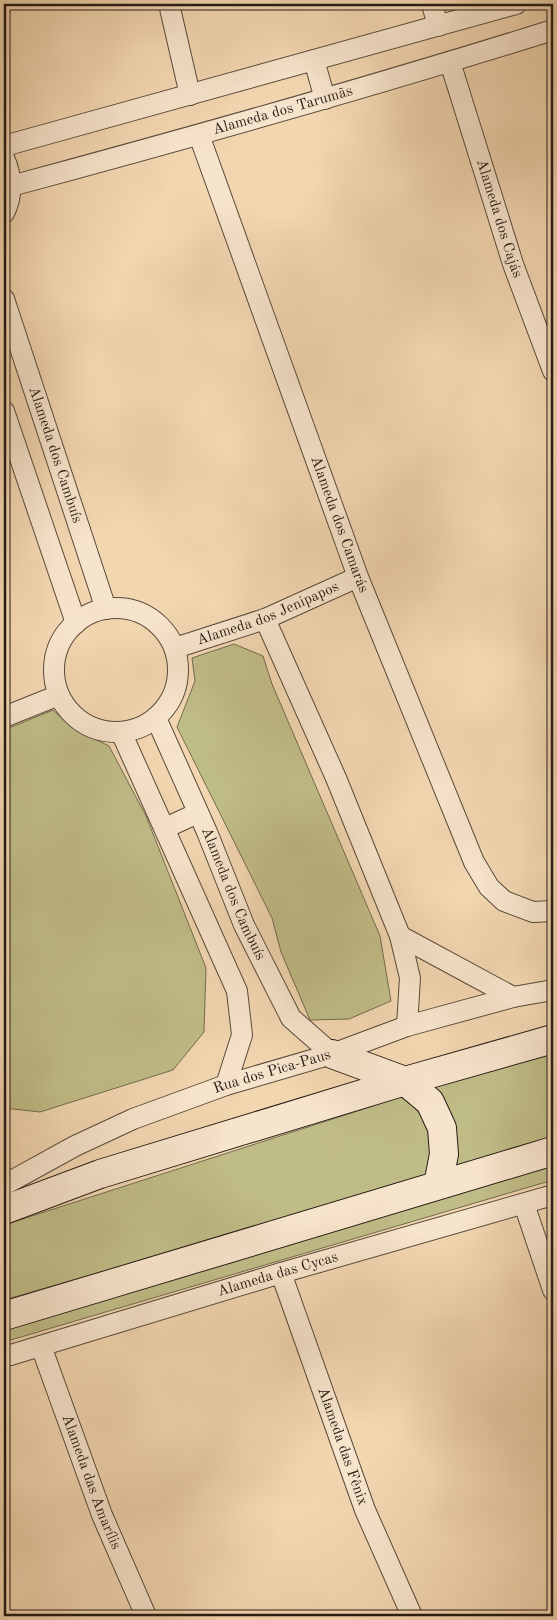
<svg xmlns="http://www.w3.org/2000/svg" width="557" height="1620" viewBox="0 0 557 1620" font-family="'Old Standard TT',serif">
  <rect width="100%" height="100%" fill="#f2d6b0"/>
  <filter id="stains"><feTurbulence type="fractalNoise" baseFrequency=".004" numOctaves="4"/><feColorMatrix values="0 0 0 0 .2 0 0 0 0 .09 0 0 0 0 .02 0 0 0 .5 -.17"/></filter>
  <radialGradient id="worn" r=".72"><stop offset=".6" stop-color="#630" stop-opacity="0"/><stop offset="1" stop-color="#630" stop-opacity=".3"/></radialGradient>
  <path fill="#c0bc87" stroke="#726b4e" d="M234 644 263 656 272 684 380 936 391 1001 349 1019 310 1020 281 952 272 918 177 727 195 681 192 658Z
    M53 710 73 728 109 746 146 816 206 968 204 1032 173 1070 40 1112 4 1108 6 1059 4 1053V730Z
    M553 1052V1138L452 1167 451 1121 442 1095 429 1088Z
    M401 1097C411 1105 423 1114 429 1126 434 1138 430 1165 427 1178L4 1300V1225Z
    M553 1156V1180L4 1342V1318Z"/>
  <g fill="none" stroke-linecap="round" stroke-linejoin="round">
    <defs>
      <g id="street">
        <path d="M169 4 190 95"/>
        <path d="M432 4 438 26"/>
        <path d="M314 60 325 99"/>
        <path id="s1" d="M450 62 513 264 553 371"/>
        <path id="s2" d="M199 135 358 577 474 862 489 887 504 901 533 912 553 911"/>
        <path d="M4 146 516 4"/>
        <path d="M4 158C12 175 13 196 4 213"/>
        <path id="s3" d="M11 186C193 137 374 86 553 30"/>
        <path id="s4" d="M4 299 106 609"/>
        <path d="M4 411 76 623"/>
        <circle cx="116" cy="670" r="62"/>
        <path d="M265 619 336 778 400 936 410 978 407 1026"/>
        <path id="s5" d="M175 648 265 619 358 577"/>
        <path d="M4 717 59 695"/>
        <path id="s6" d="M156 718 207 832 244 925 291 1018 332 1054"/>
        <path d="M121 732 237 991 242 1035 226 1085"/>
        <path d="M165 828 198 813"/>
        <path d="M400 936 513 997"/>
        <path id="s7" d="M4 1185 75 1146 133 1119 226 1085 332 1054 407 1026 513 997 553 990"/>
        <path d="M524 1204 553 1290"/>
        <path id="s8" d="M281 1273 365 1510 412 1616"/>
        <path id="s9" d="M41 1346 102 1515 146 1616"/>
        <path id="s10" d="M4 1357 281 1273 553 1195"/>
      </g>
      <path id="secondary" d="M332 1054 405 1081 430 1102 442 1128 444 1154 438 1185
        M4 1210 100 1174 405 1081 553 1039
        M4 1316 553 1151"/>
    </defs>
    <use href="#street" stroke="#58493b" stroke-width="22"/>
    <use href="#secondary" stroke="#251a14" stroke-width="30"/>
    <use href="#street" stroke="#f7e4cc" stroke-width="20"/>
    <use href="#secondary" stroke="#f7e4cc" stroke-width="28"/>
  </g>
  <g text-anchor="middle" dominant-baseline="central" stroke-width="4" stroke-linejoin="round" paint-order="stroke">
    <g font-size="15" fill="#251a14" stroke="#f7e4cc">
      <text stroke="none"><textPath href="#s3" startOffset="282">Alameda dos Tarumãs</textPath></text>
      <text stroke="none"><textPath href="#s1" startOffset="164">Alameda dos Cajás</textPath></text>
      <text stroke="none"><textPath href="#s4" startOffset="164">Alameda dos Cambuís</textPath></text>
      <text stroke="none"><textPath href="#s2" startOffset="414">Alameda dos Camarás</textPath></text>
      <text stroke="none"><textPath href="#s5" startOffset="99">Alameda dos Jenipapos</textPath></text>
      <text stroke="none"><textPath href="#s6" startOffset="192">Alameda dos Cambuís</textPath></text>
      <text stroke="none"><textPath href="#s7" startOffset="292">Rua dos Pica-Paus</textPath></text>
      <text stroke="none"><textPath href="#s10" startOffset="286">Alameda das Cycas</textPath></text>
      <text stroke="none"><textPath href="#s8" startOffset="184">Alameda das Fênix</textPath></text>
      <text stroke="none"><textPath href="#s9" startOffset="145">Alameda das Amarílis</textPath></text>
    </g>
  </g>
  <rect width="557" height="1620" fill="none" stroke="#f2d6b0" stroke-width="20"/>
  <rect x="5" y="5" width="547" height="1610" fill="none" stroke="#251a14" stroke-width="2.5"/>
  <rect x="10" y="10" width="537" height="1600" fill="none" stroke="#251a14"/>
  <rect width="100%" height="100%" filter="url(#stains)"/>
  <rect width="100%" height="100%" fill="url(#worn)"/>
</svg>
